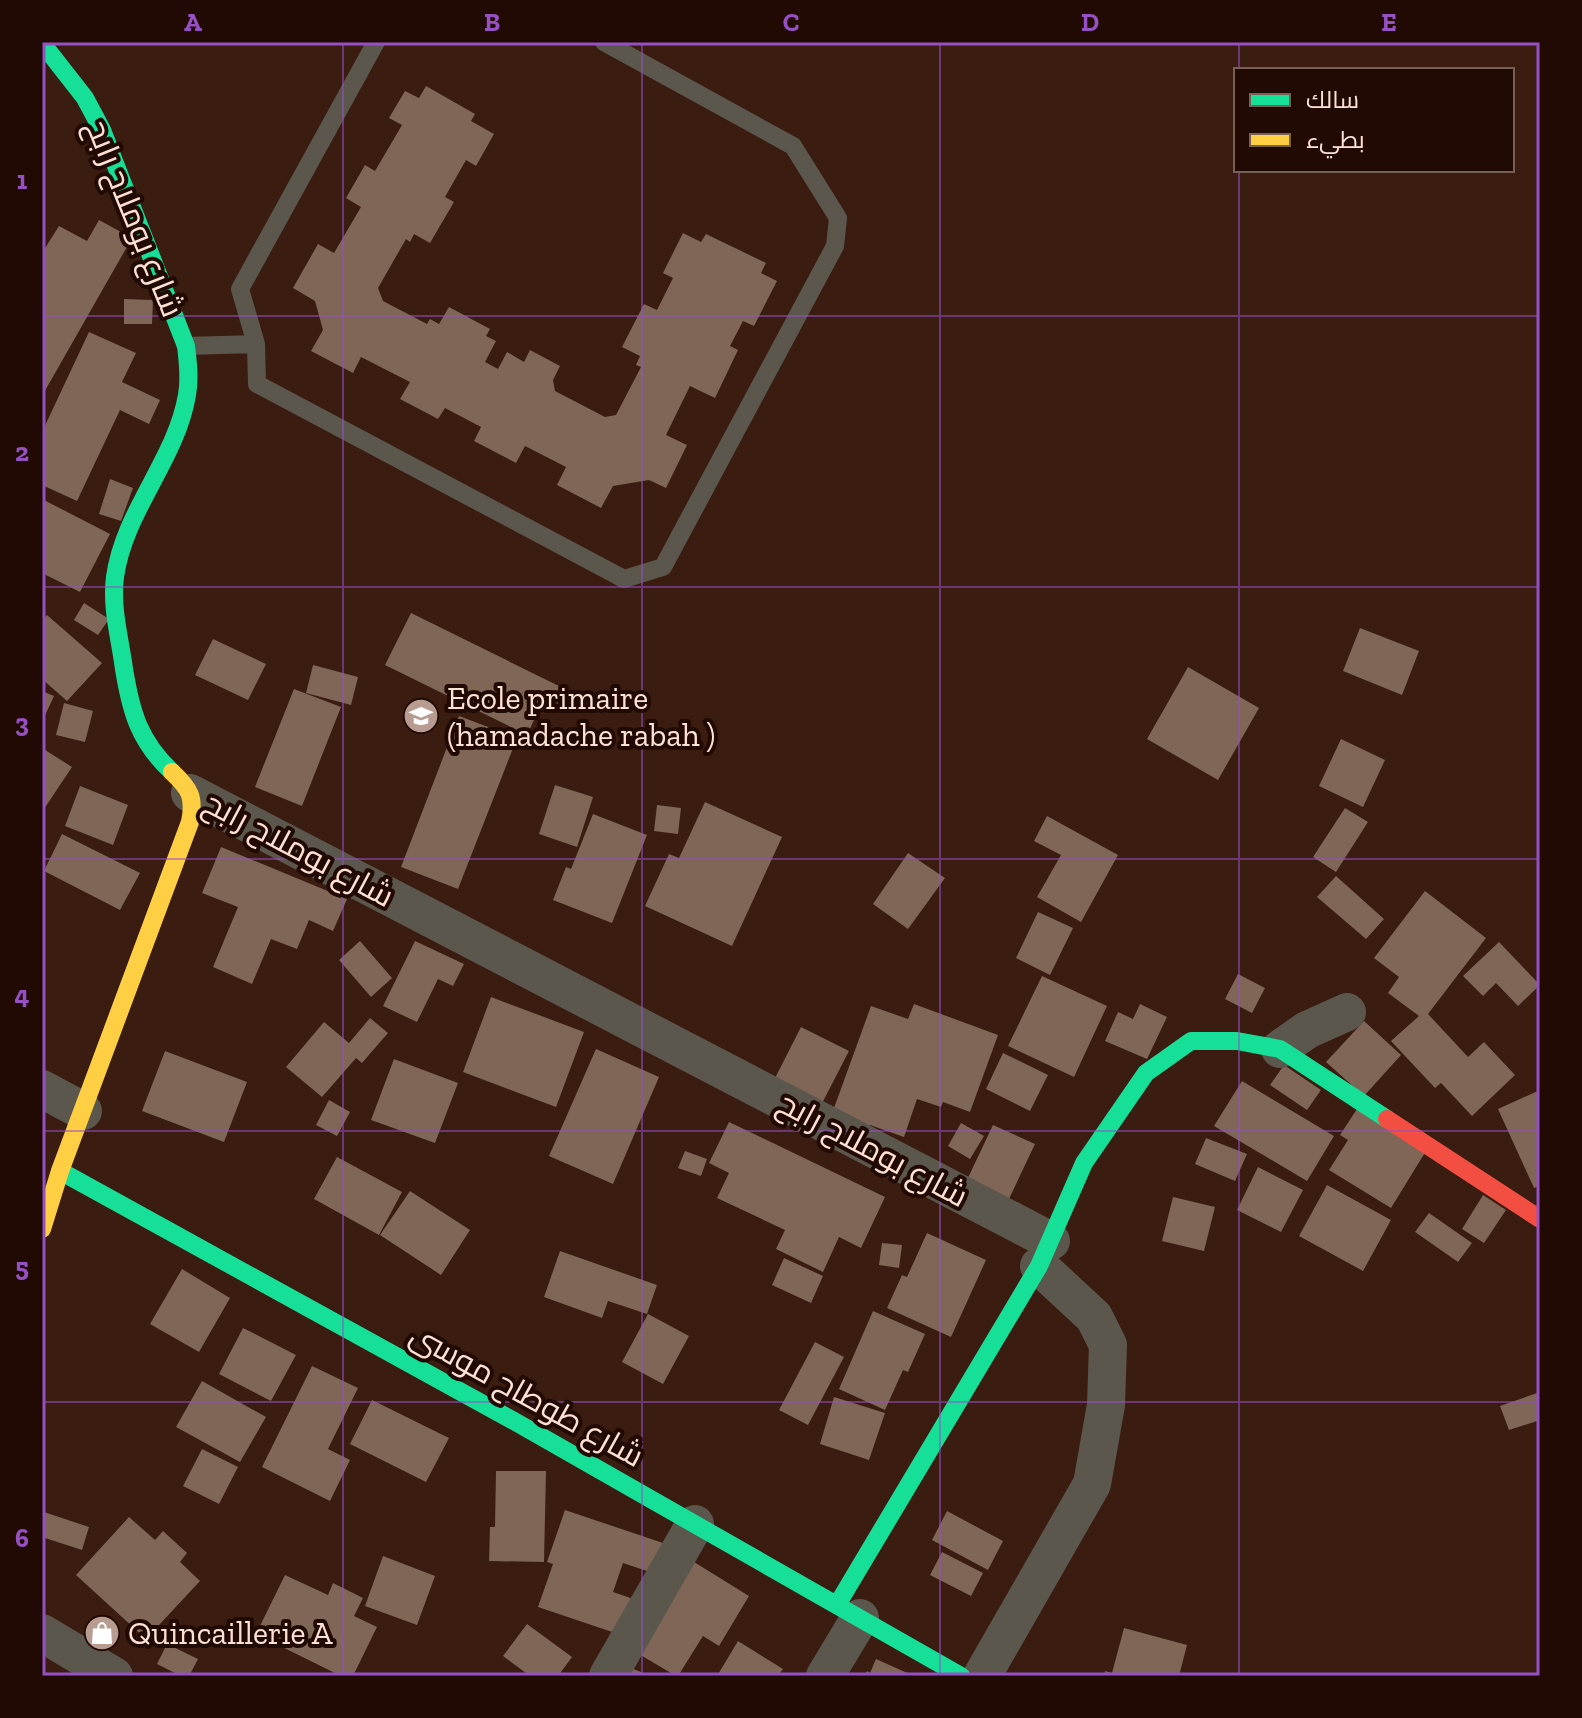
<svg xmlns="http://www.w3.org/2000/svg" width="1582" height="1718" viewBox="0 0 1582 1718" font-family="'Zilla Slab',Cairo,serif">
  <rect width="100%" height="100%" fill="#3a1c11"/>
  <path fill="#7f6657" d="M426 86 475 114 471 121 494 134 476 166 466 160 445 197 454 202 430 243 414 234 410 242 406 239 378 288 383 301 427 324 430 319 439 324 449 307 490 329 486 336 496 341 485 362 498 369 507 352 524 362 530 350 560 366 553 380 555 391 605 417 616 415 641 367 636 365 640 356 622 347 644 304 657 310 673 278 663 273 683 233 701 242 706 234 766 263 761 273 777 281 754 326 743 321 730 346 738 350 715 398 690 386 666 435 687 445 666 488 649 480 613 486 601 508 557 485 566 467 525 446 516 463 474 441 481 427 445 408 438 419 400 399 410 382 361 357 353 373 311 351 323 330 315 301 293 288 318 244 334 253 361 207 346 198 365 165 375 171 402 125 389 118 405 91 419 98Z
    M99 220 132 238 42 396V253L59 226 87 241Z
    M124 299 153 300 152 324H124Z
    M89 332 136 353 122 382 160 400 149 424 120 410 77 501 42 485V432Z
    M110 479 133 488 121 521 99 514Z
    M42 499 110 534 80 592 42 573Z
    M84 603 109 619 98 635 74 620Z
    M411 613 567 690 556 712 541 705 527 735 385 665Z
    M47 615 102 663 67 701 42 679V621Z
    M1360 628 1419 651 1402 695 1343 671Z
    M213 639 266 664 248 700 195 675Z
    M313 665 358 677 351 705 306 693Z
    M1188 667 1259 708 1218 780 1147 739Z
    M294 689 341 707 302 806 255 787Z
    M42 691 54 696 42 722Z
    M64 703 93 711 85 742 56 735Z
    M459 716 517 738 458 889 401 867Z
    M1341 739 1385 760 1363 807 1319 786Z
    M42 748 72 767 42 812Z
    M555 785 593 797 577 847 539 834Z
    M80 786 128 805 113 845 65 826Z
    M705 802 782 837 732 946 645 906 669 854 679 858Z
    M657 805 681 808 678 834 654 831Z
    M1345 808 1368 822 1336 872 1313 857Z
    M593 814 647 835 612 923 553 900 566 867 571 869Z
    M1047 816 1118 855 1081 922 1037 897 1061 855 1034 841Z
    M62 834 140 873 120 910 44 871Z
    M221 847 347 899 333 931 309 920 297 949 271 939 252 984 213 967 238 907 202 893Z
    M908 853 945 878 908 929 873 904Z
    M1336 876 1384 919 1366 939 1317 897Z
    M1425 891 1486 938 1428 1014 1468 1057 1484 1042 1515 1075 1472 1116 1441 1083 1435 1088 1391 1041 1419 1016 1388 993 1399 977 1374 958Z
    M1038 912 1073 928 1050 975 1016 958Z
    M360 941 392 978 371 997 339 960Z
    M415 941 464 964 453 986 438 979 417 1022 383 1006Z
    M1499 942 1540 985 1518 1006 1496 983 1483 996 1463 976Z
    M1238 974 1265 988 1252 1013 1225 999Z
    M1042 976 1107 1006 1074 1077 1008 1046Z
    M491 997 584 1032 556 1107 463 1072Z
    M914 1004 998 1035 970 1112 943 1102 941 1107 917 1099 904 1137 870 1125 867 1132 830 1119 871 1006 908 1019Z
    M1140 1004 1167 1017 1147 1059 1105 1041 1118 1012 1133 1019Z
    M370 1018 388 1033 362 1063 356 1058 322 1097 286 1067 324 1022 349 1043Z
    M1364 1021 1401 1055 1364 1096 1326 1062Z
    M801 1027 849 1051 817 1113 770 1088Z
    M596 1049 659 1077 613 1184 549 1156Z
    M165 1051 247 1082 224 1142 142 1111Z
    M1003 1053 1048 1075 1030 1111 986 1089Z
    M394 1059 458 1083 435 1143 371 1120Z
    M1284 1065 1321 1090 1307 1110 1270 1085Z
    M1242 1081 1334 1136 1307 1181 1214 1126Z
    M1540 1090V1186L1534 1188 1498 1109Z
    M329 1100 350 1112 337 1136 316 1125Z
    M1357 1109 1426 1151 1391 1208 1329 1170 1348 1140 1340 1135Z
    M729 1122 885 1197 861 1248 839 1237 823 1272 776 1249 785 1230 717 1198 729 1173 709 1163Z
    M961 1123 984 1136 970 1159 948 1146Z
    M993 1125 1035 1144 1008 1201 966 1182Z
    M1206 1138 1247 1154 1235 1181 1195 1164Z
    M685 1151 707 1159 701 1176 678 1168Z
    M337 1157 402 1192 379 1235 314 1199Z
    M1258 1167 1303 1190 1281 1232 1237 1210Z
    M1327 1185 1391 1220 1363 1271 1299 1236Z
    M410 1191 470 1230 441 1275 380 1235Z
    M1483 1195 1506 1210 1484 1243 1462 1229Z
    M1173 1197 1215 1207 1204 1251 1162 1241Z
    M1429 1213 1472 1243 1458 1262 1415 1232Z
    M927 1233 986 1260 951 1337 887 1308 902 1275 907 1277Z
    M882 1243 902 1245 899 1268 879 1265Z
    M560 1251 657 1285 647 1314 608 1301 602 1318 544 1297Z
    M784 1258 823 1276 811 1303 772 1285Z
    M182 1269 230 1298 199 1352 150 1324Z
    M873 1311 925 1334 908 1372 903 1370 885 1410 839 1389Z
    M648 1314 689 1336 663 1384 622 1362Z
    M243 1328 296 1355 271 1401 219 1374Z
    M815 1342 844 1357 808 1425 779 1410Z
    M312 1366 358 1388 328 1449 350 1460 330 1501 262 1467Z
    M202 1381 266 1417 240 1462 176 1427Z
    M1540 1392V1420L1509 1430 1500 1406Z
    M834 1397 885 1413 869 1460 820 1444Z
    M372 1400 449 1438 426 1482 350 1444Z
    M202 1449 238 1467 219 1504 183 1486Z
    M496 1471H546L544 1562 489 1561 490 1527H495Z
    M565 1510 669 1545 659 1575 623 1563 613 1592 642 1602 630 1638 538 1607 553 1564 547 1562Z
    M947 1511 1003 1541 988 1570 932 1540Z
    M44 1512 89 1527 82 1550 42 1537V1519Z
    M129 1517 155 1540 163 1531 187 1553 180 1562 200 1581 146 1639 76 1575Z
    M942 1552 983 1573 971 1596 930 1575Z
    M383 1556 435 1576 417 1625 365 1606Z
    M694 1562 749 1596 719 1646 703 1636 678 1676H676L637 1653Z
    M285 1575 328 1595 333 1583 363 1598 354 1616 377 1627 353 1676H341L256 1634Z
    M527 1624 572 1657 558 1676H530L503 1656Z
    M1124 1628 1187 1645 1179 1676H1104L1105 1671 1112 1673Z
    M738 1641 783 1669 778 1676H717Z
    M167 1644 198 1659 189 1676H181L157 1664Z
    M876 1659 914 1676H865L867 1671 870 1673Z
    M631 1668 651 1676H628Z"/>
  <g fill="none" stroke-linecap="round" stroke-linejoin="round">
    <path stroke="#5c574c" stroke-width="18" d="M376 42 240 289 256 344 257 384 624 579 663 567 835 246 838 218 793 146 604 42
      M186 346 256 344"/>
    <path stroke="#5c574c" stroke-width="38" d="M190 793 1051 1241
      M1280 1049 1307 1030 1347 1012
      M42 1089 83 1111
      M42 1633 114 1676
      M608 1676 695 1524
      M825 1676 860 1618
      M982 1676 1092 1484 1106 1405 1108 1345 1094 1317 1039 1266"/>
    <path stroke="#16e098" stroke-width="18" d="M42 43 85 98 102 130 186 346C188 362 190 379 187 395 176 460 124 511 115 577 111 608 120 638 124 669 131 712 139 741 172 772
      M60 1171 512 1420 961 1676
      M837 1605 1039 1266 1084 1163 1146 1073 1191 1041H1237L1280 1049 1387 1119"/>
    <path stroke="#ffcf43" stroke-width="18" d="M42 1229 60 1171 190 822C195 797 190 789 172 772"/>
    <path stroke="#f24e42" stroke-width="18" d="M1387 1119 1540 1219"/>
  </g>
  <path fill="none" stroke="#9550c4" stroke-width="2" stroke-opacity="0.55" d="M343 42V1676M642 42V1676M940 42V1676M1239 42V70M1239 170V1676M42 316H1540M42 587H1540M42 859H1540M42 1131H1540M42 1402H1540"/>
  <defs>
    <symbol id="school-disc" viewBox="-11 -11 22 22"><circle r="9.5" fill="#b99c91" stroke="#210a03"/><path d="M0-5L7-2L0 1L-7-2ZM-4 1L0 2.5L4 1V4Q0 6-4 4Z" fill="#fff"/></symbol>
    <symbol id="shop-disc" viewBox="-11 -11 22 22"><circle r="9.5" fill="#b99c91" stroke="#210a03"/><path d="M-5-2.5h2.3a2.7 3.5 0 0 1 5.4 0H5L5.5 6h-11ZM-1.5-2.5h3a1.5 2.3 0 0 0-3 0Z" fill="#fff"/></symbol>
  </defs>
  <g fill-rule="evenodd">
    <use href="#school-disc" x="401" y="696" width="40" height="40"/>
    <use href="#shop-disc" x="82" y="1613" width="40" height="40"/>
  </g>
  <g text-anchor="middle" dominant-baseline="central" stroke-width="8" stroke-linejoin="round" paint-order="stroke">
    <g font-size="32" fill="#fee1d6" stroke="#210a03">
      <text transform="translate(135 218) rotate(68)">شارع بوملاح رابح</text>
      <text transform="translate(299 849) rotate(28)">شارع بوملاح رابح</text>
      <text transform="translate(873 1149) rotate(28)">شارع بوملاح رابح</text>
      <text transform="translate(527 1395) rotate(29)">شارع طوطاح موسى</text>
    </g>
    <g font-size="32" fill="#fee1d6" stroke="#210a03" text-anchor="start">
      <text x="447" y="698">Ecole primaire<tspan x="447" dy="37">(hamadache rabah )</tspan></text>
      <text x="128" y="1633">Quincaillerie A</text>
    </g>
  </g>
  <rect width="1582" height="1718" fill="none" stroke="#210a03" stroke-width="88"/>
  <rect x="1234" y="68" width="280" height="104" fill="#210a03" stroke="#796057" stroke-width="2"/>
  <rect x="1250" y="94" width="40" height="12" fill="#16e098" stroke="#796057" stroke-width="2"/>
  <text x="1306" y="108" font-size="24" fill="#fee1d6">سالك</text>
  <rect x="1250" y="134" width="40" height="12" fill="#ffcf43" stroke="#796057" stroke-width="2"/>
  <text x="1306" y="148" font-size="24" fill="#fee1d6">بطيء</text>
  <rect x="44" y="44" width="1494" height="1630" fill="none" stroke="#9550c4" stroke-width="3"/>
  <g font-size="26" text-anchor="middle" font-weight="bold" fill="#9550c4">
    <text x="193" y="31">A</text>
    <text x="492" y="31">B</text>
    <text x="791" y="31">C</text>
    <text x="1090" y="31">D</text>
    <text x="1389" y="31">E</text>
    <text x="22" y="189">1</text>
    <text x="22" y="461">2</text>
    <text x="22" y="732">3</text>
    <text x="22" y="1004">4</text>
    <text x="22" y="1276">5</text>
    <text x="22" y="1547">6</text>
  </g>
</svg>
